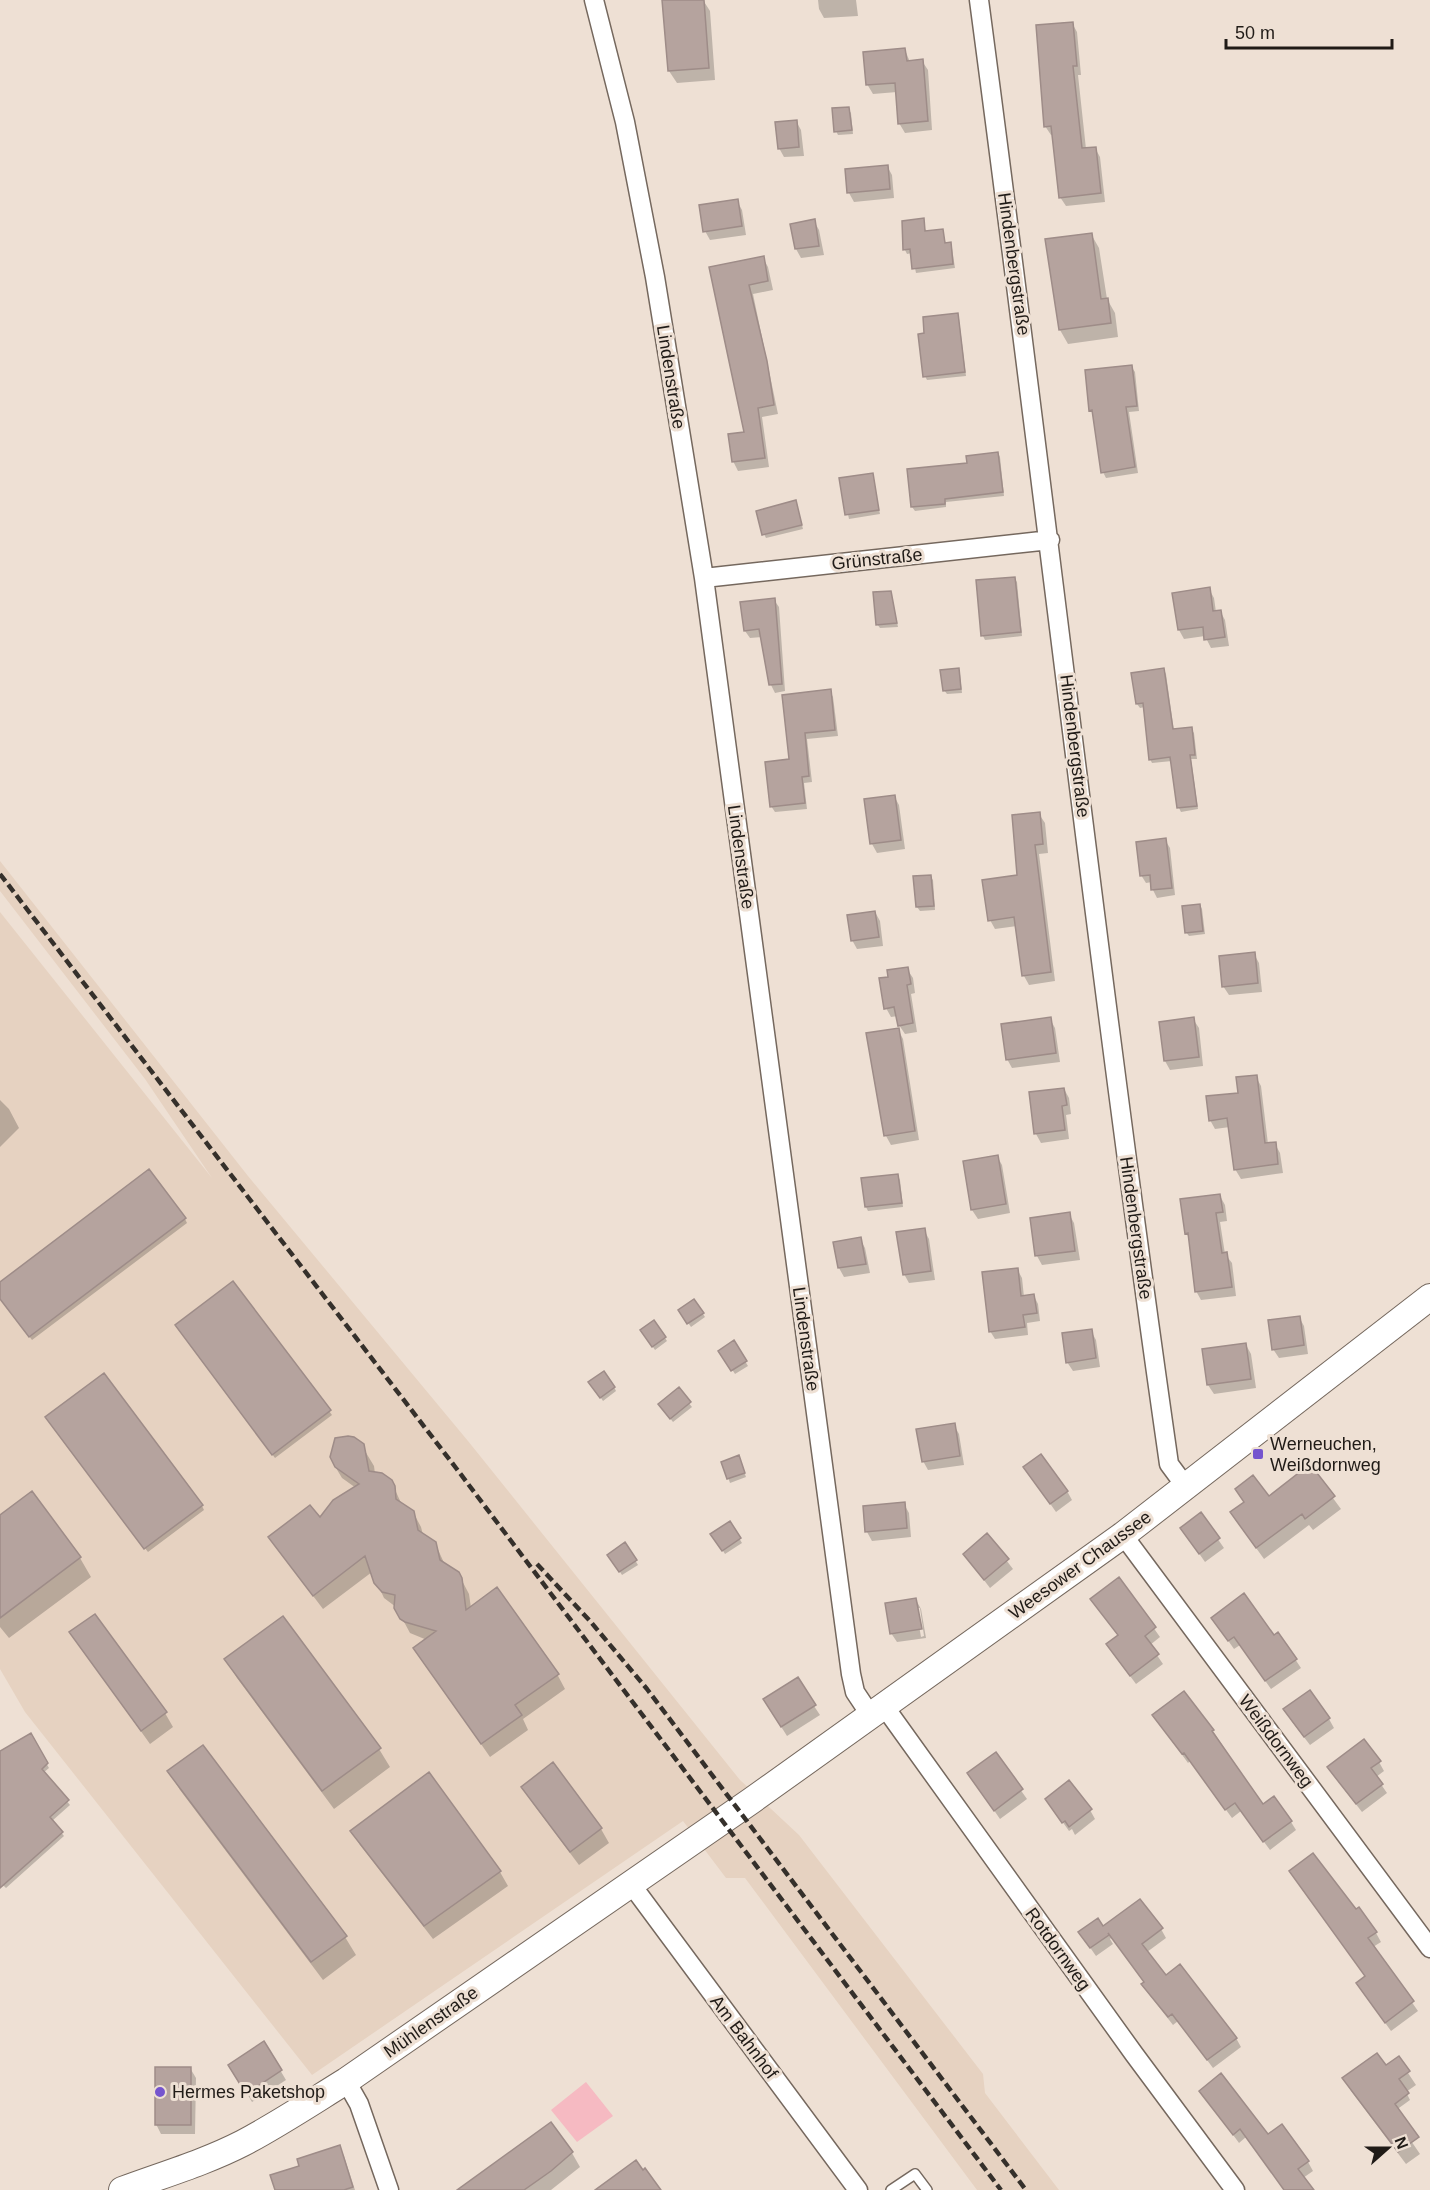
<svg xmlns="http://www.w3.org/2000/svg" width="1430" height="2190" viewBox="0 0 1430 2190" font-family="Helvetica,sans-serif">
  <rect width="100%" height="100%" fill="#eee0d4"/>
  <path fill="#e6d2c1" d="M0 861 248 1176 468 1441 740 1780 799 1835 983 2074 985 2093 1059 2190H977L745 1878H726L683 1821 312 2075 25 1712 0 1669V912L212 1178 145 1079 0 891Z"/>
  <path fill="#f6bac2" d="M586 2082 613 2116 577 2142 551 2110Z"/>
  <path fill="#0003" fill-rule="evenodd" d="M664 0H703L710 11 715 80 677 83 669 71Z
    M818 0H856L858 16 824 18 819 9Z
    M1072 23 1077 32 1081 75H1078L1086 149 1095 148 1100 157 1105 202 1066 206 1060 197 1053 135H1051L1045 126Z
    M905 50 910 62 922 61 928 70 932 130 905 133 899 123 897 92 873 94 867 84Z
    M848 109 851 113 853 134 838 135 836 131Z
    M796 121 801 130 804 156 784 157 779 148Z
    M887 166 892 175 894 198 854 202 849 193Z
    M737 201 742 210 746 235 710 240 705 231Z
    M923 220 926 232 942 230 946 244H950L952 248 955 268 916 273 912 253 907 254 905 250 904 222Z
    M814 221 819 230 824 255 801 258 796 249 792 225Z
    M1091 234 1099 248 1107 299 1115 313 1118 337 1068 344 1060 330Z
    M763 258 768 267 773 290 753 294 778 414 762 417 769 467 738 471 733 461 745 433 711 268Z
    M957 315 959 319 966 376 927 380 925 376 926 334Z
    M1131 366 1135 372 1139 411 1129 412 1138 473 1106 478 1103 472 1094 416 1091 410Z
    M998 453 1000 457 1004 496 946 502V507L915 511 912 507 969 465Z
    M872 475 880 514 849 519 841 480Z
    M797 506 803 529 766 538 764 534Z
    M1014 578 1017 582 1022 636 985 640 983 636Z
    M1209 589 1214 598 1216 612 1220 611 1225 620 1229 646 1211 648 1205 636 1184 639 1179 630Z
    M891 592 898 627 880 628 877 624Z
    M774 600 779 607 785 691 775 693 771 685 762 637 750 638 745 631Z
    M958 670 960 674 962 693 947 694 944 690Z
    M1164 670 1166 674 1174 731 1191 729 1194 733 1197 759H1191L1198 809 1181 812 1179 808 1172 761 1152 763 1150 759 1145 707 1140 708 1137 704Z
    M830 691 833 697 838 736 807 739 812 782 804 783 807 809 775 812 771 806 791 761 783 696Z
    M894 796 899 805 905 849 877 853 872 844Z
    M1039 814 1045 823 1048 853 1039 854 1055 981 1029 985 1024 976 1017 926 995 929 990 920 1019 877Z
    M1165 840 1170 848 1175 895 1157 898 1153 890 1152 882 1146 883 1141 875Z
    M930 876 933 880 935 910 920 911 917 907Z
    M1200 905 1202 909 1205 934 1189 936 1186 932Z
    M875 912 880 921 883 946 857 949 852 940Z
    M1254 954 1259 963 1262 992 1229 995 1223 986Z
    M907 969 913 978 915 993 911 994 917 1032 905 1034 899 1025 898 1016 891 1017 886 1008 890 978Z
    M1050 1019 1055 1028 1060 1062 1012 1068 1007 1059Z
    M1193 1019 1199 1028 1203 1066 1170 1070 1165 1061 1160 1023Z
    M898 1029 903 1039 919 1140 891 1145 886 1136 868 1034Z
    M1256 1077 1261 1086 1268 1144H1275L1280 1153 1283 1173 1241 1179 1235 1169 1230 1127 1215 1129 1210 1120 1240 1094Z
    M1064 1089 1069 1098 1071 1114 1066 1115 1069 1139 1041 1143 1036 1134Z
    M0 1100 9 1109 19 1128 0 1147Z
    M997 1156 1002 1165 1010 1213 978 1219 972 1210 964 1162Z
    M898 1176 900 1180 903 1207 868 1211 866 1207Z
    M1220 1196 1225 1205 1227 1221 1220 1222 1225 1254 1232 1263 1236 1296 1201 1300 1196 1291 1191 1240 1186 1233Z
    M1069 1214 1074 1223 1080 1260 1042 1265 1037 1256 1031 1219Z
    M185 1219 187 1223 32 1340 0 1298V1284Z
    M924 1230 929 1239 935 1280 909 1283 904 1274Z
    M860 1239 865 1248 870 1273 844 1277 839 1268 835 1243Z
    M1017 1269 1022 1278 1024 1297 1034 1296 1038 1304 1040 1321 1027 1323 1028 1335 995 1339 990 1331Z
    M233 1283 332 1415 275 1458 179 1330Z
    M680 1311 703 1314 705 1317 691 1327Z
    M1299 1317 1304 1326 1308 1354 1279 1358 1273 1349Z
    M1091 1331 1096 1340 1100 1367 1073 1371 1067 1362Z
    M644 1334 665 1338 667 1341 655 1350Z
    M733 1342 748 1366 735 1374 720 1351Z
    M1246 1345 1251 1354 1256 1388 1214 1394 1208 1385Z
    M593 1386 614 1387 616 1391 603 1401Z
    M678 1390 692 1407 673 1422 662 1408Z
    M49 1422 202 1506 204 1510 148 1552Z
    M954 1425 959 1434 964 1465 928 1470 923 1461Z
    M359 1441 374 1466 375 1474 391 1481 402 1505 413 1512 421 1527 423 1535 435 1543 445 1565 458 1573 469 1594 471 1608 557 1674 565 1689 523 1719 528 1730 490 1757 415 1649 427 1640 410 1633 396 1607 384 1598 372 1572 323 1609 279 1551 270 1537 320 1520 356 1488 342 1478 333 1463Z
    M740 1461 746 1477 730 1483 723 1462Z
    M1310 1467 1341 1509 1313 1530 1309 1525 1264 1559 1231 1513 1269 1498Z
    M1025 1468 1067 1491 1072 1500 1056 1512Z
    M32 1493 80 1558 91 1577 9 1638 0 1627V1516Z
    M904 1504 909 1513 911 1537 872 1541 867 1532Z
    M1201 1515 1224 1548 1205 1562 1182 1529Z
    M730 1523 742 1543 725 1554 712 1534Z
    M987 1535 1013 1569 990 1588 964 1554Z
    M625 1544 638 1565 622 1575 609 1555Z
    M1119 1579 1160 1637 1150 1645 1163 1664 1136 1684 1113 1653 1119 1636Z
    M916 1600 921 1609 926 1638 897 1642 891 1633ZM916 1608H920L924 1636 921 1637Z
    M1213 1619 1274 1637 1295 1659 1301 1668 1271 1689 1240 1645 1234 1649Z
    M71 1633 165 1713 173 1727 150 1744Z
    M226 1660 379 1749 390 1767 334 1809 237 1678Z
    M1184 1693 1213 1731 1263 1806 1291 1822 1296 1830 1270 1850 1241 1811 1232 1818 1190 1761 1188 1763 1154 1716Z
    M814 1706 820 1715 787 1736 770 1709Z
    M1290 1719H1329L1334 1728 1310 1745Z
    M30 1735 49 1768 43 1773 70 1805 52 1821 64 1836 6 1888 0 1882V1752Z
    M995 1754 1027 1799 1000 1819 969 1774Z
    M1379 1762 1384 1771 1376 1777 1387 1793 1362 1812 1334 1776Z
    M169 1772 345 1937 356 1955 323 1980 180 1790Z
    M523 1787 601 1829 609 1843 579 1865 531 1801Z
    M1047 1800 1090 1810 1095 1819 1075 1835 1072 1829 1069 1831Z
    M352 1831 500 1872 508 1886 433 1939 360 1845Z
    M1291 1872 1356 1912 1376 1933 1381 1942 1373 1947 1418 2011 1391 2031 1363 1992 1366 1977Z
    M1103 1928 1161 1929 1166 1938 1147 1952 1166 1977 1236 2038 1241 2047 1213 2068 1178 2021 1173 2025 1148 1993 1143 1984 1145 1983 1112 1937 1110 1939 1113 1944 1096 1956 1080 1933Z
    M264 2043 286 2080 252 2102 230 2065Z
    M1398 2058 1416 2085 1406 2092 1410 2100 1392 2113 1420 2154 1406 2164 1351 2091 1344 2079 1386 2067Z
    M190 2068 196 2078 195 2134H161L156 2124Z
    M1201 2091 1308 2162 1313 2171 1303 2178 1312 2190H1285L1246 2137 1239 2143Z
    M339 2147 344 2156 355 2190H277L301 2167Z
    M572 2153 580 2167 551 2190H459Z"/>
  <path fill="#b5a39e" stroke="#9e8c88" stroke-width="1.5" d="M662 0H704L709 68 668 71Z
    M1073 22 1077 66H1073L1082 148 1096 147 1101 193 1059 198 1051 126 1044 127 1036 25Z
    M905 48 907 61 923 59 928 121 898 124 895 83 866 85 863 52Z
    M849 107 852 130 834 132 832 108Z
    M797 120 799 147 778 149 775 122Z
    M888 165 890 189 847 193 845 169Z
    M738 199 742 226 703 232 699 205Z
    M924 218 925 231 943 229 945 243 951 242 953 264 912 269 910 249 903 250 902 221Z
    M815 219 819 246 795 249 790 224Z
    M1092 233 1101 299 1108 298 1111 323 1059 330 1045 239Z
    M764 256 768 281 749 285 767 361 774 405 758 408 765 458 732 462 728 434 744 432 709 267Z
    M958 313 965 372 923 377 918 334 924 333 923 317Z
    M1132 365 1137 406 1126 407 1135 467 1101 473 1092 410 1089 411 1085 370Z
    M998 452 1003 492 945 499V504L911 507 907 469 967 463 966 456Z
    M873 473 879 510 845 515 839 478Z
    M796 500 802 525 762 535 756 511Z
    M1015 577 1021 632 981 636 976 580Z
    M1210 587 1213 611 1221 610 1225 637 1204 640 1203 627 1178 630 1172 593Z
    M891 591 897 623 876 625 873 592Z
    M775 598 782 684 769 685 759 629 744 631 740 602Z
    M959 668 961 689 943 691 940 670Z
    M1164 668 1173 729 1192 727 1195 755H1190L1197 806 1177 808 1170 757 1149 760 1143 703 1136 704 1131 673Z
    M831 689 835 730 805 733 809 776 802 777 805 803 770 807 765 762 789 759 782 695Z
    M895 795 901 840 870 844 864 799Z
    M1040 812 1043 844 1035 845 1051 972 1022 976 1014 917 988 921 982 880 1017 875 1012 815Z
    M1166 838 1172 888 1151 890 1150 875 1140 876 1136 842Z
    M931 875 934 906 916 907 913 876Z
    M1200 904 1203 931 1185 933 1182 906Z
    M875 911 879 937 851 941 847 915Z
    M1255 952 1258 983 1222 987 1219 956Z
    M908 967 911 984 907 985 913 1023 898 1026 894 1007 884 1009 879 978 888 977 887 970Z
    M1051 1017 1056 1053 1006 1060 1001 1024Z
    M1194 1017 1199 1057 1164 1061 1159 1022Z
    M899 1028 915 1131 884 1136 866 1033Z
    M1257 1075 1265 1143 1276 1142 1278 1164 1234 1170 1227 1118 1209 1121 1206 1096 1238 1093 1236 1077Z
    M1064 1088 1067 1105 1062 1106 1065 1130 1034 1134 1029 1092Z
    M998 1155 1006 1204 971 1210 963 1161Z
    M149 1169 186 1218 29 1337 0 1299V1282Z
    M898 1174 902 1203 865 1207 861 1178Z
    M1220 1194 1223 1212 1216 1213 1222 1253 1227 1252 1232 1287 1195 1292 1188 1233 1185 1234 1180 1199Z
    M1070 1212 1075 1251 1035 1256 1030 1218Z
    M925 1228 931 1271 903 1275 896 1232Z
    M861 1237 866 1264 838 1268 833 1242Z
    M1018 1268 1021 1296 1034 1294 1037 1313 1023 1315 1025 1327 989 1332 982 1272Z
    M233 1281 331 1410 272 1455 175 1325Z
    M694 1299 704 1313 687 1324 678 1310Z
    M1300 1316 1304 1345 1272 1350 1268 1320Z
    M654 1320 666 1337 652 1347 640 1330Z
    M1092 1329 1096 1358 1066 1363 1062 1333Z
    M734 1340 747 1361 731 1371 718 1351Z
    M1246 1343 1251 1379 1207 1385 1202 1349Z
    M604 1371 615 1387 600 1398 588 1382Z
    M104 1373 203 1505 144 1549 45 1417Z
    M679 1387 691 1402 670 1419 658 1404Z
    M955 1423 960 1456 922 1462 916 1429Z
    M348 1436 354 1437 364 1444 369 1471 382 1473 392 1480 395 1486 396 1499 414 1511 418 1530 436 1542 440 1560 459 1572 462 1578 466 1610 497 1587 559 1674 515 1705 522 1715 481 1744 413 1648 436 1631 405 1622 400 1619 394 1608 395 1595 382 1592 374 1583 365 1556 313 1596 268 1537 310 1505 320 1517 333 1500 359 1484 335 1467 330 1457 335 1438Z
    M1041 1454 1068 1491 1050 1504 1023 1467Z
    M739 1455 745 1473 727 1479 721 1462Z
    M1310 1464 1335 1496 1305 1519 1302 1514 1256 1548 1230 1512 1244 1502 1235 1489 1253 1475 1269 1496Z
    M32 1491 81 1557 0 1618V1515Z
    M905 1502 907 1528 865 1532 863 1506Z
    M1201 1512 1220 1538 1199 1554 1180 1528Z
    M730 1521 741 1538 722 1551 710 1534Z
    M987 1533 1009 1559 984 1580 963 1554Z
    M625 1542 637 1560 619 1572 607 1555Z
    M1119 1577 1156 1627 1145 1636 1159 1654 1130 1676 1106 1644 1118 1635 1090 1599Z
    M1244 1593 1274 1635 1278 1632 1297 1659 1265 1681 1234 1637 1228 1641 1211 1618Z
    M916 1598 922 1629 890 1634 885 1603Z
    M95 1614 167 1712 141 1731 69 1632Z
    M283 1616 381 1748 322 1791 224 1659Z
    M798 1677 816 1705 781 1727 763 1699Z
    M1310 1690 1330 1718 1304 1737 1283 1709Z
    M1184 1691 1214 1730 1212 1731 1263 1804 1274 1796 1292 1821 1263 1842 1235 1803 1225 1810 1184 1753 1182 1754 1152 1715Z
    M31 1733 48 1763 42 1769 69 1800 50 1817 63 1832 0 1888V1751Z
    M1364 1739 1381 1761 1371 1768 1383 1784 1356 1804 1327 1767Z
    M203 1745 347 1936 311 1962 167 1771Z
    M996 1752 1023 1789 994 1811 967 1773Z
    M553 1762 602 1828 570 1852 521 1787Z
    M429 1772 501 1871 424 1926 350 1831Z
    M1069 1780 1092 1809 1069 1827 1065 1821 1062 1823 1045 1799Z
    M1313 1853 1356 1909 1359 1907 1377 1932 1368 1938 1414 2001 1385 2023 1356 1983 1365 1976 1289 1871Z
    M1140 1899 1163 1928 1142 1944 1166 1975 1180 1964 1237 2038 1207 2060 1172 2014 1168 2017 1141 1984 1144 1982 1108 1933 1109 1935 1090 1948 1078 1932 1098 1918 1103 1926Z
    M264 2041 282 2070 246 2094 228 2065Z
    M1377 2053 1386 2065 1399 2056 1410 2071 1399 2079 1409 2093 1395 2104 1419 2137 1398 2152 1342 2078Z
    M155 2067H191V2125H155Z
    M1221 2073 1268 2134 1282 2124 1309 2161 1298 2169 1314 2190H1284L1240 2129 1233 2135 1199 2091Z
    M551 2122 573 2152 551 2171 524 2190H457Z
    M340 2145 353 2187 344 2190H275L270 2175 299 2166 297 2159Z
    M636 2160 643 2170 645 2168 661 2190H595Z"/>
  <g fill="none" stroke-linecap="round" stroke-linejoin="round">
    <defs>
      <path id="lane" d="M891 2190 915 2174 927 2190"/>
      <path id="street" d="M594 0 625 122 655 277 704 578 851 1674 855 1692 871 1716
        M979 0C1044 488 1099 977 1169 1464L1186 1487
        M704 578 1050 540
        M1123 1535 1430 1948
        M884 1706 1134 2054 1235 2190
        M631 1884 858 2190
        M346 2081 359 2104 389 2190"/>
      <path id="secondary" d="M122 2190C162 2175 204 2163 243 2143 279 2124 312 2102 346 2081L751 1801 1123 1535 1430 1297"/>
    </defs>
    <use href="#lane" stroke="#75685e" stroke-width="12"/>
    <use href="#street" stroke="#75685e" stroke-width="21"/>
    <use href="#secondary" stroke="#75685e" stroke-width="28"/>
    <use href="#lane" stroke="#fff" stroke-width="9"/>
    <use href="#street" stroke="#fff" stroke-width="18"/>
    <use href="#secondary" stroke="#fff" stroke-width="26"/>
    <path stroke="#35302b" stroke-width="4.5" stroke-dasharray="9 4.5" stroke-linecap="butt" d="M0 874 456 1468 1001 2190
      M537 1564 590 1621 647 1689 1026 2190"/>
  </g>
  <g fill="#7554ce" stroke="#eee0d4" stroke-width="2">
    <rect x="1252" y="1448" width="12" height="12" rx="3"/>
    <circle cx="160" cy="2092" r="6"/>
  </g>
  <g text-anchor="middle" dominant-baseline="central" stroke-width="6" stroke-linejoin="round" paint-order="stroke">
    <g font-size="18" fill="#201b17" stroke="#eee0d4">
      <text transform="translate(1014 264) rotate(82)">Hindenbergstraße</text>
      <text transform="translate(671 377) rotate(81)">Lindenstraße</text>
      <text transform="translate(877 559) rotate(-6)">Grünstraße</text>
      <text transform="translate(1075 746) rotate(83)">Hindenbergstraße</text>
      <text transform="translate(741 857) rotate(82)">Lindenstraße</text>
      <text transform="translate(1136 1228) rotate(82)">Hindenbergstraße</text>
      <text transform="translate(806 1339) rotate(82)">Lindenstraße</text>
      <text transform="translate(1080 1565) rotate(-36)">Weesower Chaussee</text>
      <text transform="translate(1276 1741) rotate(53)">Weißdornweg</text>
      <text transform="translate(1058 1949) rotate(54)">Rotdornweg</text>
      <text transform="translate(431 2022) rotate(-35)">Mühlenstraße</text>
      <text transform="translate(744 2037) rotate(53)">Am Bahnhof</text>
    </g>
    <g font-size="18" fill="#201b17" stroke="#eee0d4" text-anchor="start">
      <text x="1270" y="1444">Werneuchen,<tspan x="1270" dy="21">Weißdornweg</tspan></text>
      <text x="172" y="2092">Hermes Paketshop</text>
    </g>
  </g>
  <g transform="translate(1388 2148) rotate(69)" stroke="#eee0d4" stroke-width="4.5" paint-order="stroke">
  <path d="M0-4.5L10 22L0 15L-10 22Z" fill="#201b17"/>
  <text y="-9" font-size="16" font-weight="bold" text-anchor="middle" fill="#201b17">N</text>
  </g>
  <path d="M1226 39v9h166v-9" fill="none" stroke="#201b17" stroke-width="3"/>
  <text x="1235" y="39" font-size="18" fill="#201b17" stroke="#eee0d4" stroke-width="4.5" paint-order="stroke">50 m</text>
</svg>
